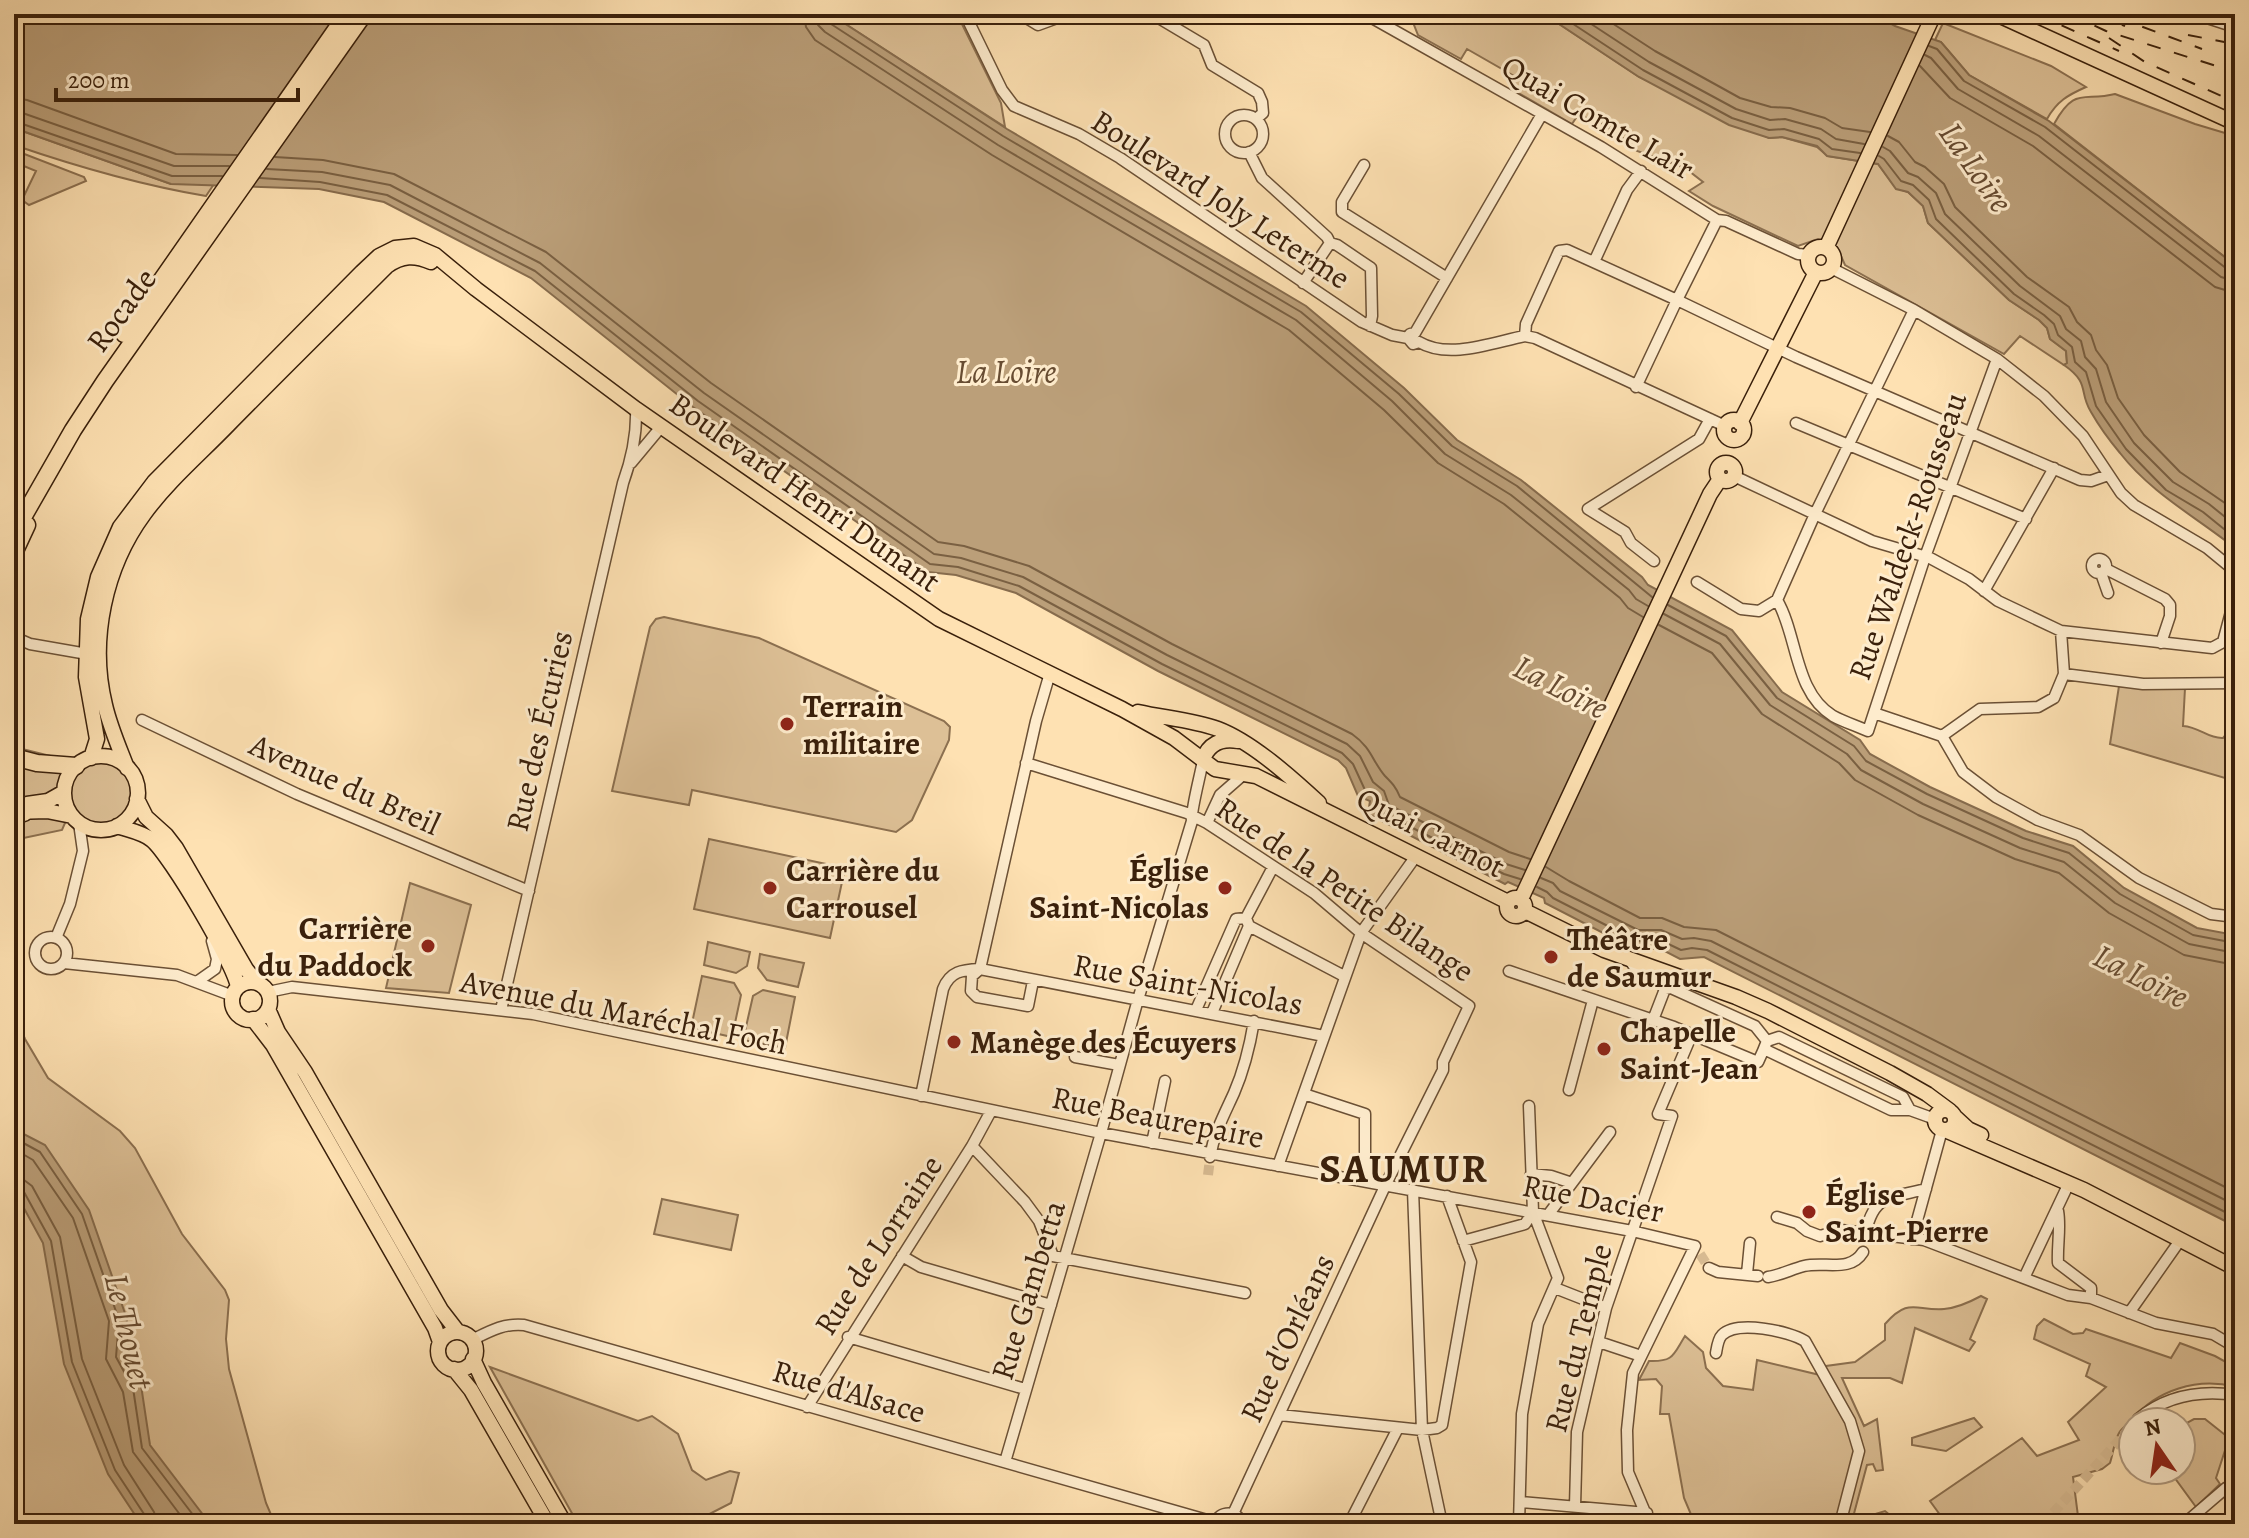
<svg xmlns="http://www.w3.org/2000/svg" width="2249" height="1538" viewBox="0 0 2249 1538" font-family="Alegreya,serif">
  <rect width="100%" height="100%" fill="#fee1b2"/>
  <filter id="stains"><feTurbulence type="fractalNoise" baseFrequency=".0025" numOctaves="4"/><feColorMatrix values="0 0 0 0 .2 0 0 0 0 .09 0 0 0 0 .02 0 0 0 .5 -.17"/></filter>
  <radialGradient id="worn" r=".72"><stop offset=".6" stop-color="#630" stop-opacity="0"/><stop offset="1" stop-color="#630" stop-opacity=".3"/></radialGradient>
  <path fill="#ddc096" stroke="#8c7050" stroke-width="2" d="M830 14H957L1001 103 1005 127Z
    M1400 14H1544L1639 77 1769 138 1782 137 1817 147 1828 156 1878 164 1896 188 1908 192 1923 206 1928 223 2009 300 2039 320 2047 328 2050 339 2066 351 2067 363 2064 365 2020 336 2004 354 1845 265 1837 247 1818 239 1798 246 1713 206 1689 191 1703 182 1685 168 1637 151 1627 141 1601 123 1578 115 1572 124 1510 88 1514 76 1467 49 1461 59 1418 35 1412 20Z
    M1943 23 2051 66 2086 87C2068 95 2057 101 2047 119L1969 75 1941 42 1935 40Z
    M2115 94 2195 124 2235 136V265L2054 124C2075 86 2083 102 2115 94Z
    M14 128 171 184H214L206 196C140 185 78 167 14 145Z
    M14 150 84 177 86 181 29 205 22 200 36 171 14 162Z
    M664 617 759 638 944 721 950 727 949 740 912 820 896 832 692 790 689 805 612 791 650 627 656 619Z
    M2119 686 2185 688 2183 726C2200 727 2208 739 2223 738L2230 730H2235V781L2110 744Z
    M14 747 59 758 63 772 65 823 62 830 14 840Z
    M70 793a31 31 0 1 1 62 0a31 31 0 1 1-62 0Z
    M709 839 845 868 830 938 694 909Z
    M410 883 471 905 449 993 386 988Z
    M708 942 750 952 747 966 736 973 704 965Z
    M760 954 804 963 798 987 767 980 758 968Z
    M702 976 734 983 741 995 732 1037 691 1028Z
    M763 990 795 997 785 1048 743 1040 753 996Z
    M14 1012 25 1039 48 1078 120 1131 135 1148 182 1234 225 1290 229 1300 226 1339 229 1369 266 1503 275 1524H14Z
    M662 1199 738 1215 731 1250 654 1234Z
    M1981 1296 1987 1299 1970 1339 1975 1342 1969 1351 1915 1328 1902 1383 1890 1378H1842L1864 1426 1877 1419 1883 1470 1876 1471 1873 1464 1867 1465 1852 1521 1885 1511 1901 1524H1695L1684 1498 1669 1414H1660L1662 1386 1656 1379 1639 1380 1649 1361C1674 1362 1673 1355 1685 1336L1703 1352 1706 1368 1723 1386 1753 1390 1757 1360 1820 1375 1826 1366 1855 1362 1885 1340V1324C1909 1297 1915 1311 1944 1309 1957 1308 1970 1302 1981 1296Z
    M2044 1319 2073 1334 2083 1333 2086 1329 2171 1358 2180 1343 2215 1356 2235 1367V1387C2198 1377 2156 1390 2132 1420 2128 1425 2122 1427 2119 1433 2114 1442 2113 1454 2110 1463L2102 1469 2073 1477 2079 1524H1939L1943 1519 1930 1501 2022 1438 2037 1456 2079 1440 2068 1422 2106 1387 2086 1376 2090 1364 2034 1339 2037 1326Z
    M490 1367 638 1421 652 1416 678 1434 692 1470 706 1480 730 1471 739 1473 731 1503 690 1524H578Z
    M1974 1418 1982 1427 1946 1451 1912 1445V1438Z
    M2194 1419H2205L2229 1438 2216 1478 2220 1484 2196 1507 2169 1470H2181V1426Z"/>
  <path fill="#bb9f79" stroke="#876c4d" stroke-width="2" d="M14 14H830L1007 129 1306 306 1404 388 1457 440 1521 480 1642 577 1648 585 1732 630 1782 692 1860 740 1870 754 1930 787 2026 831 2073 846 2124 888 2197 928 2235 935V1226L1704 957 1680 959 1659 948 1638 951 1545 903 1544 898 1508 882 1505 884 1368 814 1370 801 1358 796 1346 768 1338 760 1158 671 1016 593 956 575 928 572 693 407 531 278 384 202 319 189 171 184 14 128Z
    M1544 14H1874L1895 26 1941 42 1969 75 2049 121 2235 265V548C2196 517 2151 493 2120 453 2109 440 2099 426 2091 412 2078 391 2091 384 2064 365L2067 363 2066 351 2050 339 2047 328 2039 320 2009 300 1928 223 1923 206 1908 192 1896 189 1878 164 1827 156 1817 146 1782 137 1769 138 1729 125 1639 77Z
    M14 1129 45 1145 89 1210 127 1319 123 1356 141 1385 150 1445 210 1524H141L108 1474 64 1364 43 1243 14 1190Z"/>
  <g fill="none" stroke-linecap="round" stroke-linejoin="round">
    <path stroke="#7a6042" stroke-width="2" d="M804 14 806 27 815 40 992 155 1289 330 1384 410 1438 463 1504 504 1620 598 1628 608 1643 617
      M817 14 818 25 825 32 998 145 1296 320 1392 401 1445 454 1511 495 1629 590 1636 599 1648 606
      M827 14 831 24 1003 136 1301 312 1399 394 1452 446 1517 486 1652 597
      M1558 14 1643 70 1732 118 1769 130 1784 129 1819 139 1832 149 1860 153
      M1576 14 1649 62 1736 109 1770 120 1785 119 1821 129 1836 139 1864 144
      M1598 14 1655 51 1740 98 1771 107 1790 108 1825 118 1842 128 1870 132
      M1929 46 1937 49 1964 81 2045 127 2227 269 2235 271
      M1925 55 1931 58 1958 89 2039 136 2221 277 2235 281
      M1920 66 1950 98 2033 146 2215 287 2235 293
      M14 98 27 100 176 154 237 155
      M14 110 174 166H229
      M14 121 172 176H222
      M1888 136 1899 142 1915 162 1925 167 1944 184 1955 207 2027 277 2069 307 2077 322 2091 335 2096 350 2107 365 2118 398 2144 435 2180 472 2235 510
      M1883 147 1890 151 1908 173 1918 177 1936 193 1945 214 2020 286 2060 316 2066 329 2081 341 2085 357 2096 369 2106 402 2134 443 2173 482 2209 504 2235 525
      M1879 156 1884 159 1901 181 1913 185 1929 200 1936 219 2014 294 2044 315 2054 324 2058 335 2072 347 2075 362 2086 372 2096 406 2126 449 2166 490 2203 512 2235 538
      M275 157 323 160 394 174 546 252 711 383 938 542 964 546 1029 566 1172 644 1352 734C1372 748 1372 761 1385 776 1392 783 1396 787 1400 797L1509 852 1530 859
      M267 169 322 172 390 185 540 263 704 393 934 554 961 558 1023 577 1167 655 1347 744 1360 756 1373 782 1384 791 1389 805 1506 864 1525 870
      M260 178 320 182 387 195 535 271 698 401 930 564 958 567 1019 586 1162 664 1342 753 1353 764 1365 790 1376 797 1379 811 1504 874 1520 879
      M1668 605 1726 636 1777 698 1854 746 1866 761 1927 794 2023 838 2069 853 2120 894 2193 935 2235 943
      M1664 614 1720 644 1770 705 1847 754 1861 770 1923 804 2020 848 2064 862 2115 903 2189 944 2235 953
      M1659 625 1712 653 1762 714 1839 763 1855 780 1918 815 2015 859 2059 873 2109 913 2184 955 2235 965
      M1546 867 1569 881 1640 918H1662L1684 927 1716 930 2235 1192
      M1541 878 1553 883 1560 891 1638 930H1661L1682 939 1694 938 1711 941 2235 1205
      M1537 887 1547 892 1553 898 1637 941 1660 940 1681 950 1692 948 1707 950 2235 1217
      M14 1138 40 1152 82 1214 119 1320 116 1357 133 1388 142 1448 200 1524
      M14 1149 33 1160 73 1218 109 1321 106 1359 123 1392 133 1452 187 1524
      M14 1178 24 1180 32 1186 60 1237 82 1359 124 1465 154 1512 157 1524
      M14 1188 24 1192 51 1241 72 1362 115 1470 146 1517 147 1524"/>
    <path stroke="#d7ba91" stroke-width="10" stroke-dasharray="10 5" stroke-linecap="butt" d="M1208 1175 1210 1159
      M1700 1254 1709 1268
      M2043 1524 2133 1425"/>
    <defs>
      <path id="minor" d="M965 14 1002 90 1014 106 1079 134 1120 158 1362 322 1392 335 1408 338 1413 344 1419 342
        M1020 14 1038 25 1068 14
        M1152 14 1204 45 1212 65 1258 93 1262 102 1263 113 1256 119
        M1365 14 1601 147 1717 220 1726 221 1798 254 1809 255
        M2195 14 2235 27
        M1225 134a19 19 0 1 1 38 0a19 19 0 1 1-38 0Z
        M1249 152 1262 178 1327 237 1330 243 1337 245 1371 268 1372 316 1370 326
        M1364 165 1342 202V212L1447 278
        M1717 220 1677 300 1796 357 2080 480 2091 481 2108 475
        M1594 262 1627 190 1641 171
        M1831 268 1914 310 1997 359 2044 396 2083 436 2121 493 2134 505 2207 548 2235 571
        M1303 283 1330 243
        M1525 336 1526 324 1559 251 1567 250 1677 300 1636 387
        M1408 338 1410 334 1415 333 1542 114
        M1419 342C1449 360 1494 342 1525 336L1535 338 1725 426
        M1796 423 2026 519
        M631 463 661 427
        M1734 476 1872 541 1930 558 1969 579 1998 601 2061 631 2212 648 2223 642 2235 597
        M2092 566a7 7 0 1 1 14 0a7 7 0 1 1-14 0Z
        M1654 561 1631 543 1625 532 1588 509 1699 439 1710 419
        M2106 569 2165 599 2170 605V616L2161 643
        M2101 573 2108 593
        M1697 582 1741 609 1759 611 1777 600
        M1984 591 2054 468
        M1777 600C1798 636 1794 692 1833 716 1844 722 1857 726 1868 731L1925 557 1997 359
        M1777 600 1815 514 1914 310
        M14 637 30 644 93 655
        M2064 674 2143 684 2235 683
        M1874 713 1942 736
        M142 720 297 794 529 891
        M1942 736 1963 772 1996 797 2038 820 2079 835 2139 878 2211 914 2235 917
        M1942 736 1980 709 2038 707 2054 698 2064 674 2061 631
        M1026 763 1187 813 1207 823 1314 893 1361 933 1469 1006 1443 1062V1070L1386 1184 1233 1514
        M1207 823 1220 795 1244 774
        M1246 918 1273 867
        M35 953a16 16 0 1 1 32 0a16 16 0 1 1-32 0Z
        M56 938 70 904 83 851 79 823
        M1630 959C1636 976 1655 976 1665 989L1671 988 1755 1026 1767 1041
        M64 963 177 975 233 996
        M980 969 1036 721 1050 673
        M980 969 972 976 971 991 977 997 1028 1006 1033 981
        M1509 971 1674 1027 1758 1062 1763 1051H1768L1891 1110H1910L1935 1119
        M198 981 215 969 217 959 212 941
        M268 992 292 987 533 1014 1101 1133 1632 1231 1695 1246
        M501 1010 623 483C632 458 637 435 636 409
        M1196 1010 1236 919 1246 918 1249 926 1344 976
        M1212 1013 1249 926
        M1653 1020 1665 989
        M1763 1051 1767 1041 1779 1037 1903 1097 1910 1110
        M1075 1057 1119 1065
        M1569 1090 1593 1000
        M1304 1094 1365 1114V1181
        M921 1096 943 989C950 971 962 970 980 969L1324 1036
        M1152 1143 1165 1081
        M972 1146 1025 1202 1039 1221 1053 1256 1245 1293
        M1210 1157C1214 1133 1224 1115 1234 1093 1244 1070 1250 1045 1254 1021
        M1278 1166 1361 933 1416 856
        M1531 1174 1551 1176 1572 1183
        M1413 1190 1422 1430 1442 1524
        M2058 1211C2061 1228 2057 1245 2058 1263L2091 1288V1298
        M1548 1215 1610 1132
        M1777 1217 1797 1223 1807 1231 1820 1236 1841 1230 1924 1240 2068 1295 2091 1298 2156 1323 2213 1334 2235 1347
        M1865 1237C1872 1194 1890 1198 1926 1189
        M1912 1239 1942 1130
        M1463 1241 1525 1224 1533 1212
        M902 1256 921 1267 1051 1305
        M1709 1268 1718 1272 1758 1276
        M1747 1274 1750 1243
        M1768 1277C1781 1275 1792 1269 1804 1266 1825 1261 1850 1273 1863 1252
        M2024 1278 2069 1183
        M1555 1288 1606 1308
        M2129 1313 2181 1239
        M848 1337 1025 1389
        M472 1340C490 1331 504 1323 524 1325L1214 1522
        M1599 1342 1641 1356
        M1716 1353C1717 1347 1718 1339 1722 1335 1737 1320 1789 1331 1805 1341L1850 1421 1859 1451 1840 1524
        M807 1407 972 1146 991 1111
        M1280 1415 1422 1430 1437 1428 1442 1425 1471 1262 1447 1196
        M2138 1419C2166 1396 2200 1390 2235 1395
        M1005 1462 1101 1133 1137 1003 1192 821C1190 813 1201 773 1203 760
        M1520 1502 1647 1513
        M1575 1506 1577 1432 1606 1308 1672 1116 1658 1114 1692 1034
        M1214 1524C1221 1510 1236 1510 1243 1524
        M1349 1524 1398 1428
        M1519 1524 1522 1414 1538 1324 1558 1278 1533 1212 1529 1106
        M1650 1524 1628 1472 1627 1430 1633 1373 1695 1246
        M2184 1524 2226 1488 2235 1483"/>
      <path id="major" d="M1996 14 2235 123
        M1808 260a13 13 0 1 1 26 0a13 13 0 1 1-26 0Z
        M1826 248 1934 14
        M1724 430a10 10 0 1 1 20 0a10 10 0 1 1-20 0Z
        M1740 423 1816 272
        M1717 472a9 9 0 1 1 18 0a9 9 0 1 1-18 0Z
        M1138 712C1165 718 1193 720 1218 729 1252 742 1292 778 1319 803
        M64 793a37 37 0 1 1 74 0a37 37 0 1 1-74 0Z
        M91 758 97 739 86 677 88 619 98 577 120 527 154 482 362 272 379 256 395 248 414 246 435 255 476 289 636 409 939 619 1122 709 1174 738 1215 769 1256 776 1508 902
        M1203 760C1208 744 1221 738 1238 741
        M127 768C119 747 110 727 105 705 89 640 105 567 144 514 168 481 200 454 228 425 281 371 334 319 387 266 402 255 415 255 431 262
        M137 799 146 817 166 835 176 848 246 969 257 983
        M27 804 48 801 64 792
        M14 812 47 811 72 816
        M117 826C128 830 142 832 152 840 170 855 234 963 238 987
        M1507 907a9 9 0 1 1 18 0a9 9 0 1 1-18 0Z
        M1521 899 1710 494 1720 479
        M1525 911 1604 950 1736 997 1768 1011 1890 1073 1927 1094 1950 1111
        M232 1001a19 19 0 1 1 38 0a19 19 0 1 1-38 0Z
        M268 1009 278 1032 305 1072 441 1310 458 1332
        M253 1019 273 1045 435 1328 440 1342
        M1935 1120a10 10 0 1 1 20 0a10 10 0 1 1-20 0Z
        M1955 1117 1968 1129 1981 1135
        M1945 1130 2084 1190 2235 1268
        M438 1351a19 19 0 1 1 38 0a19 19 0 1 1-38 0Z
        M473 1359 484 1383 565 1524
        M454 1369 471 1390 548 1524"/>
      <path id="highway" d="M124 334 347 14
        M14 533 73 430 105 381 364 14
        M14 553 27 525
        M14 757 37 763 76 766
        M14 814 24 813"/>
    </defs>
    <use href="#minor" stroke="#6b5035" stroke-width="13"/>
    <use href="#major" stroke="#3a200b" stroke-width="17"/>
    <use href="#highway" stroke="#3a200b" stroke-width="19"/>
    <use href="#minor" stroke="#feeccd" stroke-width="10"/>
    <use href="#major" stroke="#fee1b2" stroke-width="14"/>
    <use href="#highway" stroke="#fee1b2" stroke-width="16"/>
    <path stroke="#3a200b" stroke-width="2" stroke-dasharray="14 14" stroke-linecap="butt" d="M2036 14 2119 51
      M2069 14 2106 31 2235 72
      M2096 14 2125 26
      M2116 17 2202 49
      M2188 35 2235 44
      M2109 38 2145 62 2235 102"/>
  </g>
  <g fill="#8f2418" stroke="#feeccd" stroke-width="3">
    <circle cx="787" cy="724" r="8"/>
    <circle cx="770" cy="888" r="8"/>
    <circle cx="1225" cy="888" r="8"/>
    <circle cx="428" cy="946" r="8"/>
    <circle cx="1551" cy="957" r="8"/>
    <circle cx="954" cy="1042" r="8"/>
    <circle cx="1604" cy="1049" r="8"/>
    <circle cx="1809" cy="1212" r="8"/>
  </g>
  <g text-anchor="middle" dominant-baseline="central" stroke-width="6" stroke-linejoin="round" paint-order="stroke">
    <g font-size="32" fill="#3a200b" stroke="#feeccd">
      <text transform="translate(1598 117) rotate(30)">Quai Comte Lair</text>
      <text transform="translate(1221 199) rotate(33)">Boulevard Joly Leterme</text>
      <text transform="translate(121 310) rotate(-54)">Rocade</text>
      <text transform="translate(805 492) rotate(35)">Boulevard Henri Dunant</text>
      <text transform="translate(1907 536) rotate(-71)">Rue Waldeck-Rousseau</text>
      <text transform="translate(539 731) rotate(-77)">Rue des Écuries</text>
      <text transform="translate(345 784) rotate(24)">Avenue du Breil</text>
      <text transform="translate(1431 832) rotate(27)">Quai Carnot</text>
      <text transform="translate(1345 889) rotate(34)">Rue de la Petite Bilange</text>
      <text transform="translate(1188 984) rotate(10)">Rue Saint-Nicolas</text>
      <text transform="translate(624 1012) rotate(11)">Avenue du Maréchal Foch</text>
      <text transform="translate(1158 1117) rotate(11)">Rue Beaurepaire</text>
      <text transform="translate(1593 1198) rotate(11)">Rue Dacier</text>
      <text transform="translate(878 1245) rotate(-57)">Rue de Lorraine</text>
      <text transform="translate(1028 1290) rotate(-73)">Rue Gambetta</text>
      <text transform="translate(1287 1338) rotate(-65)">Rue d'Orléans</text>
      <text transform="translate(1578 1338) rotate(-76)">Rue du Temple</text>
      <text transform="translate(849 1391) rotate(16)">Rue d'Alsace</text>
    </g>
    <g font-size="32" font-weight="bold" fill="#3a200b" stroke="#feeccd" text-anchor="start">
      <text x="803" y="706">Terrain<tspan x="803" dy="37">militaire</tspan></text>
      <text x="786" y="870">Carrière du<tspan x="786" dy="37">Carrousel</tspan></text>
      <text x="1209" y="870" text-anchor="end">Église<tspan x="1209" dy="37">Saint-Nicolas</tspan></text>
      <text x="412" y="928" text-anchor="end">Carrière<tspan x="412" dy="37">du Paddock</tspan></text>
      <text x="1567" y="939">Théâtre<tspan x="1567" dy="37">de Saumur</tspan></text>
      <text x="1620" y="1031">Chapelle<tspan x="1620" dy="37">Saint-Jean</tspan></text>
      <text x="970" y="1042">Manège des Écuyers</text>
      <text x="1825" y="1194">Église<tspan x="1825" dy="37">Saint-Pierre</tspan></text>
    </g>
    <g font-size="34" font-style="italic" fill="#674c32" stroke="#feeccd">
      <text transform="translate(1976 167) rotate(55)">La Loire</text>
      <text x="1006" y="371">La Loire</text>
      <text transform="translate(1561 687) rotate(27)">La Loire</text>
      <text transform="translate(2141 976) rotate(27)">La Loire</text>
      <text transform="translate(129 1331) rotate(77)">Le Thouet</text>
    </g>
    <g font-size="40" font-weight="bold" letter-spacing="2" fill="#3a200b" stroke="#feeccd">
      <text x="1404" y="1168">SAUMUR</text>
    </g>
  </g>
  <rect width="2249" height="1538" fill="none" stroke="#fee1b2" stroke-width="48"/>
  <rect x="16" y="16" width="2217" height="1506" fill="none" stroke="#3a200b" stroke-width="4"/>
  <rect x="24" y="24" width="2201" height="1490" fill="none" stroke="#3a200b" stroke-width="2"/>
  <g transform="translate(2157 1446) rotate(347)"><circle r="38" fill="#feeccd" stroke="#b09a7f" stroke-width="2"/>
  <path d="M0-6L14 30L0 20L-14 30Z" fill="#8f2418"/>
  <text y="-12" font-size="22" font-weight="bold" text-anchor="middle" fill="#3a200b">N</text>
  </g>
  <path d="M56 88v12h242v-12" fill="none" stroke="#3a200b" stroke-width="4"/>
  <text x="68" y="88" font-size="24" fill="#3a200b" stroke="#feeccd" stroke-width="6" paint-order="stroke">200 m</text>
  <rect width="100%" height="100%" filter="url(#stains)"/>
  <rect width="100%" height="100%" fill="url(#worn)"/>
</svg>
